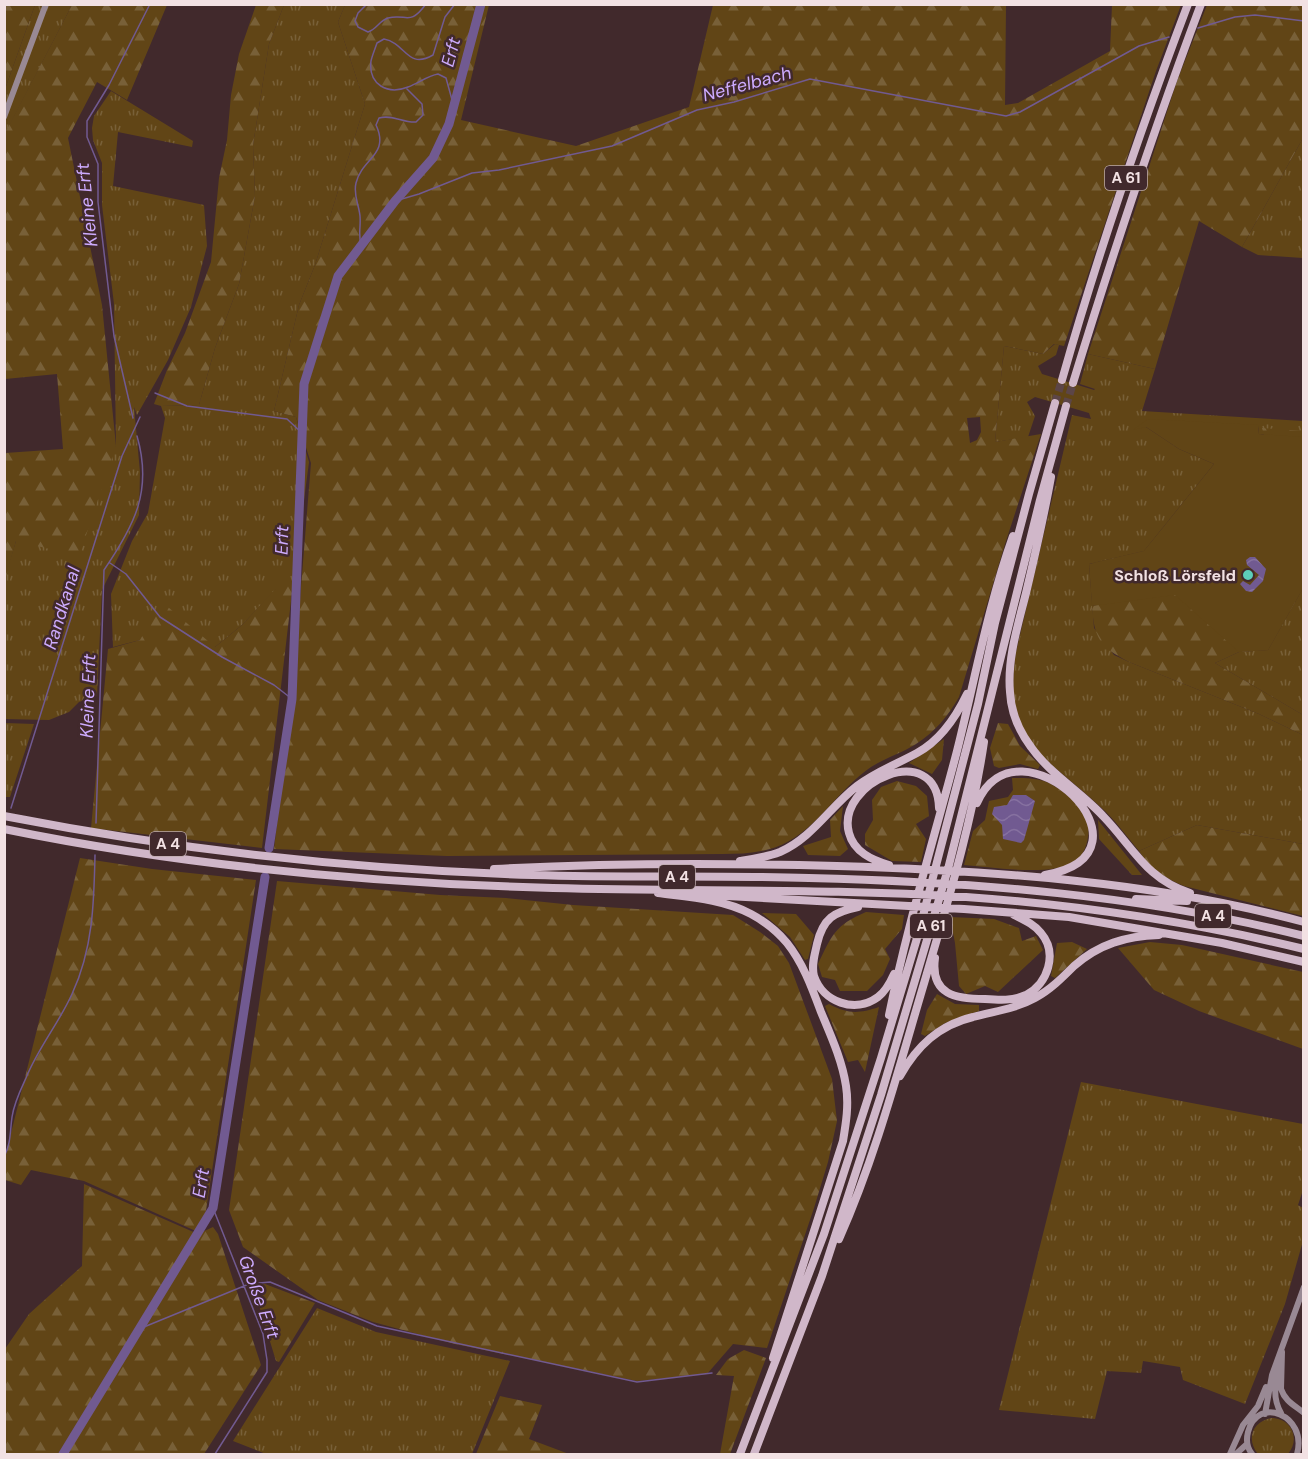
<svg xmlns="http://www.w3.org/2000/svg" width="1308" height="1459" viewBox="0 0 1308 1459" font-family="'DM Sans',sans-serif">
  <defs>
    <pattern id="grass-tufts" width="24" height="20" patternUnits="userSpaceOnUse" patternTransform="scale(1.5)"><rect width="24" height="20" fill="#614516"/><path d="M3 7l-1-3M5 7V3M7 7l1-3M15 17l-1-3M17 17v-4M19 17l1-3" fill="none" stroke="#786038"/></pattern>
    <pattern id="forest-firs" width="22" height="20" patternUnits="userSpaceOnUse" patternTransform="scale(1.5)"><rect width="22" height="20" fill="#614516"/><path d="M5 1l3.5 6h-7zM16 11l3.5 6h-7z" fill="#786038"/></pattern>
    <pattern id="water-waves" width="16" height="10" patternUnits="userSpaceOnUse" patternTransform="scale(1.5)"><rect width="16" height="10" fill="#715a91"/><path d="M0 5q4-4 8 0t8 0" fill="none" stroke="#8671a0"/></pattern>
  </defs>
  <rect width="100%" height="100%" fill="#41292c"/>
  <path fill="url(#grass-tufts)" d="M35 5H72L6 132 5 89Z
    M284 5H345L338 22 365 104 315 265 299 305 274 411 296 417 309 462 293 584 280 585 242 625 215 647 140 640 113 647 111 594 132 541 148 513 165 418 161 406 199 405 215 348 239 284 255 196 253 145 269 44Z
    M111 91 193 141 192 147 118 132 113 186 204 205 207 246 191 307 168 360 137 415 134 407 140 472 139 515 102 590 97 696 79 702 69 712 49 720 5 719 4 580 16 541 116 446 114 304 102 205V163L93 140 92 128 94 116Z
    M1303 138V258L1258 255 1242 247Z
    M1055 344 1059 345 1056 355 1038 366 1042 374 1094 390 1095 389 1080 384 1088 354 1155 369 1142 411 1303 421V437L1259 434 1258 426 1146 427 1179 449 1214 464 1144 551 1089 564 1094 628 1114 655 1129 662 1259 714 1303 735V844L1197 825 1139 851C1128 838 1118 824 1106 812 1048 756 1001 746 1016 652L1072 415 1091 419 1089 413 1035 397 1027 402 1035 416 1028 437 995 442 1004 346 1043 354Z
    M1303 588V715L1215 663 1239 652 1268 650Z
    M5 723 34 724 10 797H5Z
    M1081 1082 1303 1124V1190L1298 1205 1303 1208V1241L1285 1304 1245 1404 1183 1380 1180 1367 1143 1361 1141 1373 1107 1371 1095 1419 999 1410Z
    M317 1308 376 1332 510 1361 472 1454H266L233 1441Z
    M1271 1418C1291 1418 1301 1438 1288 1454H1258C1246 1439 1252 1422 1271 1418Z"/>
  <path fill="url(#forest-firs)" fill-rule="evenodd" d="M5 4 35 5 5 89 4 5Z
    M72 5H167L127 100 97 82 68 138 102 305 116 446 79 556 16 541 5 580V453L63 449 57 374 5 379V131H6Z
    M256 5H284L269 44 253 145 255 196 239 284 215 348 199 405 161 406 154 404 167 370 185 333 211 262 219 178 227 140 231 95 239 54Z
    M345 5H489L461 120 576 146 689 107 713 5H1006L1005 105 1018 103 1110 51 1112 5H1181L1156 71 1064 346 1054 344 1043 354 1004 346 995 442 1041 434 1005 544 959 697C948 716 935 732 916 744 902 753 885 758 871 767 841 787 821 823 789 841 768 853 745 854 722 854L447 856 274 849 292 699 311 463 296 417 274 411 299 305 315 265 365 104 338 22ZM980 417 981 432 977 440 970 443 967 418Z
    M1207 5H1303V138L1242 247 1199 221 1155 369 1088 354 1177 81Z
    M1262 428 1303 431V449L1266 442Z
    M1160 532 1303 588 1268 650 1239 652 1215 663 1303 715V735L1259 714 1129 662C1100 647 1094 638 1092 606L1097 605 1093 563 1144 551Z
    M280 584H293L262 848 91 828 108 649 140 640 162 602 215 647 242 625Z
    M998 723 1008 724 1020 746 1040 765 1038 769 1020 764 999 768 994 766 990 748Z
    M944 739 942 760 932 774 909 763Z
    M1012 778C1023 778 1034 778 1044 781 1056 785 1078 802 1084 812 1093 826 1088 854 1074 862 1051 877 991 867 964 865L973 831 985 820 989 801 1008 797 1013 790Z
    M897 781 916 786 927 796 929 816 916 824 926 839 921 862 892 861 865 845V834L873 820 872 800 881 787Z
    M843 806 840 831 848 849 840 856 808 855 803 846 831 837 830 820Z
    M1098 820 1142 875H1132L1099 839Z
    M1197 825 1303 844V916L1184 886C1165 878 1150 869 1139 851Z
    M80 858 152 869 256 880 205 1217 198 1232 84 1181 31 1170 21 1185 5 1180V1157Z
    M277 881 440 895 506 898 573 905 733 915 760 932 778 946 789 963 832 1079 837 1121 828 1162 814 1208 767 1348 733 1344 707 1374 637 1381 455 1344 373 1322 318 1300 243 1247 229 1210Z
    M866 912 904 915 902 929 885 949 890 959 883 975 867 991H840L835 980 822 977 818 964C832 935 835 925 866 912Z
    M762 913 796 914 814 935 808 959 805 960 790 937Z
    M950 917 994 919 1019 928 1022 941 1036 936 1043 950 998 992 985 986 966 994 959 986 955 943Z
    M1072 942 1087 949 1055 978 1051 976 1057 943Z
    M1150 942 1182 945 1303 972V1049L1199 1011 1154 990 1118 948Z
    M937 994 955 1004 979 1005V1011L945 1023 925 1036 921 1034 927 1010Z
    M829 1004C848 1014 858 1014 879 1007L865 1072 858 1060 848 1062 825 1006Z
    M84 1184 198 1234 213 1227 218 1234 261 1365 204 1454H5V1349L29 1314 82 1266Z
    M265 1284 315 1303 279 1362 276 1361 255 1292 254 1285Z
    M744 1350 766 1358 730 1454H720L734 1376 716 1375 728 1359Z
    M500 1396 542 1405 529 1439 569 1454H476Z"/>
  <path fill="#614516" d="M1148 419 1258 425 1259 434 1303 437V588L1268 650 1239 652 1175 595 1092 606 1089 564 1144 551 1214 464 1179 449 1146 427 1133 430Z"/>
  <path fill="url(#water-waves)" d="M1250 557H1255L1266 569 1263 581 1252 592 1246 591 1240 584 1243 581 1250 585 1259 575 1247 565 1246 560Z
    M1013 795H1026L1035 801 1024 840 1021 843 1003 839 1002 825 992 814 994 807 1007 805Z"/>
  <g fill="none" stroke-linecap="round" stroke-linejoin="round">
    <path stroke="#715a91" stroke-width="1.5" d="M367 4 358 13 355 21 358 27 368 32C377 29 379 21 388 18 407 13 409 27 426 4
      M1198 28 1235 17 1255 15 1304 21
      M454 107 446 78 438 74C427 76 419 83 408 87 388 95 368 85 371 61 372 56 375 49 377 43L384 39C406 43 407 70 433 55L445 17 455 4
      M395 201 419 194 472 173 499 170 612 146 697 110 734 102 810 79 1006 116 1020 112 1139 46 1169 37
      M361 245C358 233 361 227 360 216 359 205 353 195 356 183 362 158 390 155 376 125L379 118C392 114 403 123 416 122L423 115 422 104 407 89
      M155 393 187 406 287 419 303 434
      M133 418 114 336 98 202V164L87 137V121L109 85 150 4
      M110 563 126 574 160 617 222 657 274 685 292 699
      M11 808 122 456 140 417
      M96 823 104 570C134 526 153 491 137 436
      M4 1157C11 1144 10 1131 12 1117 14 1103 20 1091 26 1078 38 1048 59 1023 72 994 93 949 94 903 95 855
      M213 1208 263 1334 267 1360V1372L215 1454
      M139 1329 249 1284 270 1282 377 1326 637 1382 712 1373"/>
    <path stroke="#715a91" stroke-width="9" d="M269 848 292 699 304 384 338 276 395 201 433 158 449 124 481 4
      M63 1454 213 1208 265 877"/>
    <path stroke="#5c4547" stroke-width="8" stroke-dasharray="8 4" stroke-linecap="butt" d="M1055 403 1062 380
      M1066 406 1073 383"/>
    <path stroke="#998994" stroke-width="6" d="M4 117 46 4
      M1282 1352 1281 1389C1285 1401 1294 1405 1304 1413
      M1280 1365C1275 1381 1272 1398 1281 1413
      M1265 1414 1272 1375 1304 1287
      M1230 1454 1243 1425 1258 1406 1266 1387
      M1236 1454 1247 1444
      M1252 1454C1247 1448 1246 1440 1248 1432 1257 1395 1308 1415 1297 1454"/>
    <path stroke="#d0b7c9" stroke-width="8" d="M1062 380C1098 253 1141 128 1188 4
      M1073 383C1112 256 1154 129 1201 4
      M1051 477C1044 516 1035 555 1026 593 1018 625 1007 659 1010 692 1011 712 1019 731 1031 747 1050 774 1081 792 1103 816 1133 847 1146 879 1190 893
      M977 803C1018 709 1169 853 1045 875
      M4 816C179 850 355 870 533 875 625 878 717 875 809 878 975 882 1141 895 1304 936
      M4 829C185 866 369 883 553 888 690 892 829 888 966 897 1080 905 1192 922 1304 949
      M740 861C753 859 767 857 780 852 812 838 830 807 857 786 875 772 897 764 917 753 941 740 956 717 967 694
      M889 865C872 860 854 852 849 833 835 782 937 738 939 808
      M494 869C608 863 723 863 837 866 994 871 1152 881 1304 922
      M658 893C689 897 723 899 751 914 764 921 777 931 787 943 803 963 812 988 821 1012 831 1036 842 1060 846 1086 849 1105 846 1123 843 1141L773 1358
      M690 894 964 909 1069 917 1222 943 1304 962
      M1136 899 1187 901
      M858 907C834 912 823 918 817 944 815 954 811 965 814 976 823 1002 855 1014 878 997 886 991 890 983 894 974
      M935 958C930 995 956 999 985 999 999 1000 1013 1001 1026 995 1048 984 1058 953 1041 933 1034 924 1024 920 1014 915
      M889 1015C907 926 934 839 957 751 975 679 988 606 1013 536
      M900 1076C917 1046 939 1025 973 1017 995 1011 1015 1009 1035 998 1050 990 1062 978 1074 966 1099 944 1126 936 1159 935
      M839 1239C876 1156 899 1067 925 980 948 901 972 823 984 742
      M740 1454 824 1234 881 1058 918 935 978 704 995 623 1029 494 1055 403
      M754 1454 822 1276 881 1095 948 869 1040 500 1066 406"/>
  </g>
  <circle fill="#5dceb9" stroke="#41292c" stroke-width="2" cx="1248" cy="575" r="6"/>
  <g text-anchor="middle" dominant-baseline="central" stroke-width="5" stroke-linejoin="round" paint-order="stroke">
    <g fill="#41292c" stroke="#bdaaac" stroke-width="1.5">
      <rect x="1105" y="166" width="42" height="24" rx="4.5"/>
      <rect x="150" y="832" width="36" height="24" rx="4.5"/>
      <rect x="659" y="865" width="36" height="24" rx="4.5"/>
      <rect x="1195" y="904" width="36" height="24" rx="4.5"/>
      <rect x="910" y="914" width="42" height="24" rx="4.5"/>
    </g>
    <g font-size="15" font-weight="bold" fill="#f2e1e3">
      <text x="1126" y="178">A 61</text>
      <text x="168" y="844">A 4</text>
      <text x="677" y="877">A 4</text>
      <text x="1213" y="916">A 4</text>
      <text x="931" y="926">A 61</text>
    </g>
    <g font-size="16" font-weight="bold" fill="#f2e1e3" stroke="#41292c" text-anchor="end">
      <text x="1236" y="575">Schloß Lörsfeld</text>
    </g>
    <g font-size="18" font-style="italic" fill="#cdabfe" stroke="#41292c">
      <text transform="translate(451 52) rotate(-75)">Erft</text>
      <text transform="translate(747 84) rotate(-15)">Neffelbach</text>
      <text transform="translate(87 205) rotate(-96)">Kleine Erft</text>
      <text transform="translate(282 540) rotate(-88)">Erft</text>
      <text transform="translate(62 608) rotate(-73)">Randkanal</text>
      <text transform="translate(88 696) rotate(-88)">Kleine Erft</text>
      <text transform="translate(201 1183) rotate(-81)">Erft</text>
      <text transform="translate(259 1297) rotate(70)">Große Erft</text>
    </g>
  </g>
  <rect width="1308" height="1459" fill="none" stroke="#f2e1e3" stroke-width="12"/>
</svg>
